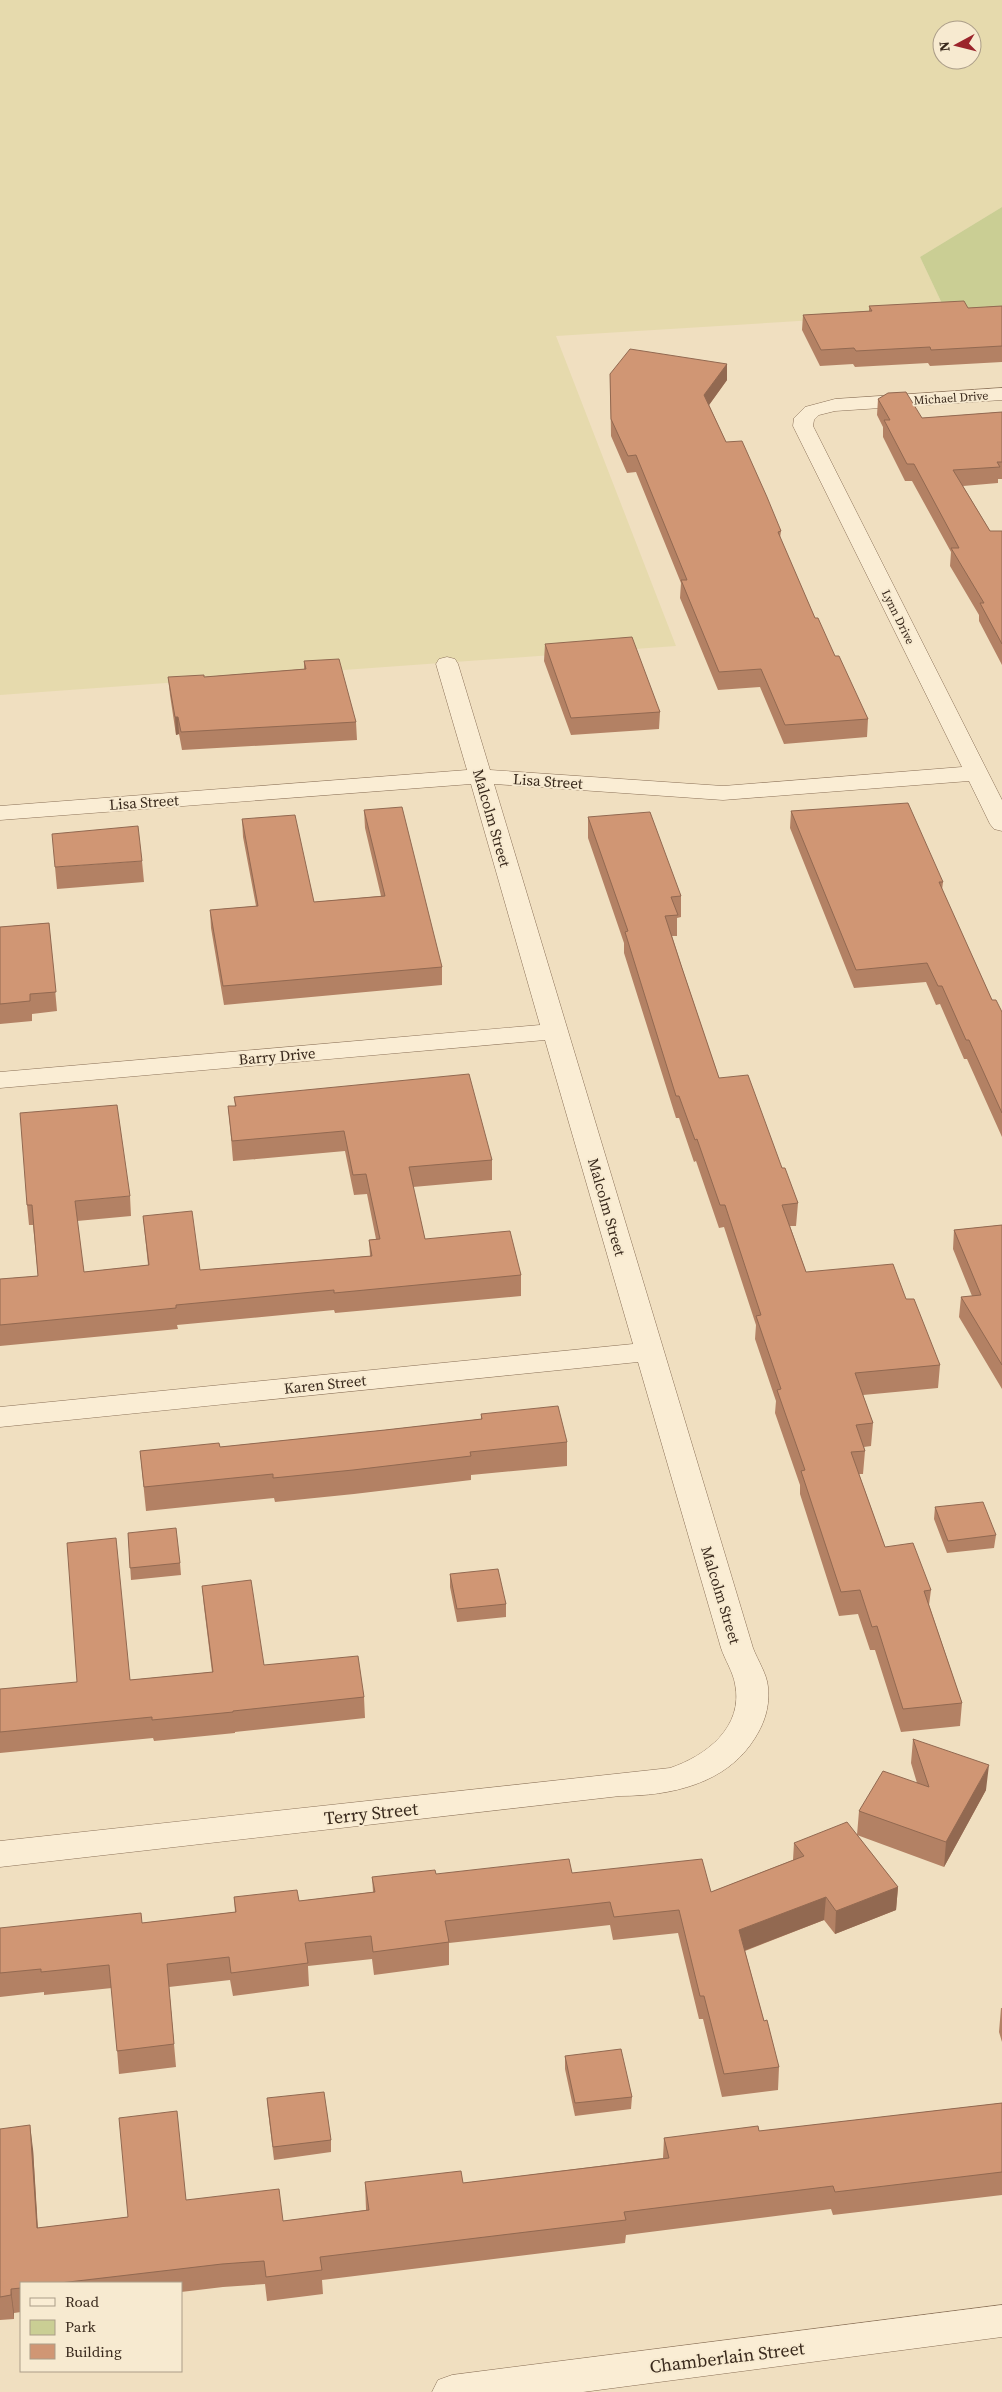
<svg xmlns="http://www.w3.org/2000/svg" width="1002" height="2392" viewBox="0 0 1002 2392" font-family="'Source Serif 4',serif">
  <rect width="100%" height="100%" fill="#f0dfc0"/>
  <path fill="#e6daad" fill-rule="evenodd" d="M0 0H1002V207L920 257 946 312 556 336 676 646 0 695ZM942 30H972V60H942Z"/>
  <path fill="#cace94" d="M1002 207V309L946 312 920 257Z"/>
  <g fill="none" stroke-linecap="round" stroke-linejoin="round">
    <defs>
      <path id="minor" d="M1002 388V400L835 411 819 415 814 420 813 426 1002 800V831L994 829 990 824 969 781 723 800 494 784 753 1648C758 1661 767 1674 768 1687 770 1706 765 1722 755 1738 727 1784 670 1796 620 1796L0 1867V1841L670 1768C706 1756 744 1727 735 1684 733 1672 725 1660 721 1648L638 1362 0 1427V1407L633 1344 545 1040 0 1088V1072L540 1025 471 784 0 820V806L467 770 436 664 439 659 447 657 455 659 458 664 490 770 723 786 962 767 793 426 794 418 805 407 835 399Z
        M1002 2305V2337L583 2392H432L438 2380 452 2375Z"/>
    </defs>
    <use href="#minor" stroke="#8a7057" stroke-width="1"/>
    <use href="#minor" fill="#faedd4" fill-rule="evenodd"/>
  </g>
  <path fill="#b38164" d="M869 306 968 308 1002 306V362L930 366 928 363 855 367 853 364 820 366 802 330 803 315 869 311Z
    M727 364V380L709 405 726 442 781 531 780 538 815 618 868 719 867 737 784 744 760 687 718 690 680 598 681 583 636 472 627 473 611 436 610 374Z
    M878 399 922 418 1002 412V479H998V483L963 486 990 531H1002V665L979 621V615L950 566 951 552 912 481H905L883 437V427L877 415Z
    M545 644 660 712 659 729 571 735 544 661Z
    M304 661 356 722 357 740 182 750 179 734 176 735 170 695 168 677H204L304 669Z
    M364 810 442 967V985L224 1005 211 928 210 910 256 906 243 837 242 819 314 902 381 896 365 828Z
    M791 811 943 882 942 890 992 1000 1002 1012V1137L967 1059H964L940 1004 936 1005 926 982 854 988 790 828Z
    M588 817 681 896V917L677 918V936H672L682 968 719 1078 782 1168 798 1203 796 1226H790L806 1272 906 1299 940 1365 938 1388 863 1395 873 1423 871 1446 864 1447 865 1451 863 1474H859L885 1547 931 1590 929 1605 962 1703 960 1726 901 1732 875 1650H870L858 1614 839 1616 800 1494V1485L775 1413 776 1401 755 1339 756 1325 724 1227 719 1228 696 1161 694 1162 679 1118H676L624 953V943L588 838Z
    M142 861 144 882 57 889 55 867Z
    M49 923 57 1011 32 1014V1021L0 1024V927Z
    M234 1097 492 1160V1180L413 1187 425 1239 521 1275V1296L335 1313 334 1310 177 1325 178 1329 0 1346V1279L38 1276 33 1225H29L27 1205 130 1196 131 1216 77 1221 84 1272 148 1265 143 1216 200 1270 370 1256 369 1240 376 1239 367 1194 354 1195 345 1151 233 1161 230 1126 228 1106H235Z
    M1002 1225V1389L959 1317 961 1297 972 1296 953 1249 954 1230Z
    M481 1414 567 1442V1466L471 1475V1480L354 1494 275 1502 274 1498 146 1511 140 1451 220 1447 385 1430 481 1419Z
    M935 1507 996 1535 994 1548 947 1553 934 1519Z
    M128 1533 180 1563 181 1575 131 1580Z
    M450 1574 506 1604V1617L457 1622 450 1587Z
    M202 1586 264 1665 364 1697 365 1718 235 1732V1733L154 1741 153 1738 0 1753V1689L130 1680 212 1672 204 1607Z
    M913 1739 986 1790 944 1867 857 1835 898 1887 896 1910 835 1934 824 1920 745 1951 764 2021 779 2067 778 2090 722 2097 703 2019H699L678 1933 613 1940 610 1925 449 1943V1965L374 1975 372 1959 308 1966 309 1986 233 1996 230 1980 169 1987 176 2067 119 2074 112 1988 44 1995V1992L0 1997V1928L142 1923 235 1912 234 1897 299 1901 373 1892 372 1877 436 1874 572 1873 711 1892 793 1860 794 1843 857 1835 859 1811 917 1783 911 1763Z
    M1001 2008H1002V2042L999 2032Z
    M565 2056 632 2097 631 2109 575 2116 565 2069Z
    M267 2098 331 2140V2152L274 2160 268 2111Z
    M1002 2103V2195L833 2215 831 2209 626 2235 625 2243 322 2280 323 2294 267 2301 265 2284 223 2287 181 2292V2283H21V2312L14 2313V2319L0 2320V2129L33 2149 38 2228 128 2217 186 2200 283 2221 366 2210 365 2182 463 2183 663 2158 664 2138 759 2131Z"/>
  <path fill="#926951" d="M727 364V380L704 412V395Z
    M175 717H178L179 734 176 735Z
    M989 1765 986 1790 944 1867 946 1842Z
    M898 1887 896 1910 835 1934 836 1911Z
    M826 1897 824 1920 738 1953 739 1930Z
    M30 2125 33 2149 39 2252 37 2228Z
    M11 2289 14 2313V2319L11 2295Z"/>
  <path fill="#d09674" stroke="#926951" d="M964 301 968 308 1002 306V346L931 350 930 347 856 351 854 348 821 350 803 315 872 311 869 306Z
    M630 349 727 364 704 395 726 442 742 441 767 497 781 531 778 532 815 618H818L835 656H839L868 719 785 725 761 669 719 672 681 580H687L636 455 628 456 611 419 610 374Z
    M906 392 922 418 1002 412V462H997L1000 467 953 470 990 531H1002V644L980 603H984L951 548H959L914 464H907L884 420H890L878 399 888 393Z
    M632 637 660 712 571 718 545 644Z
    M339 659 356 722 181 732 178 717H175L168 677 204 675V677L306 669 304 661Z
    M908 803 943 882H939L992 1000H996L1002 1012V1113L969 1040H966L942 986H938L927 963 856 970 791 811Z
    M402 807 442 967 223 986 210 910 258 906 242 819 295 815 314 902 385 896 364 810Z
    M650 812 681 896 671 897 678 915 665 916 682 968 719 1078 748 1075 782 1168H785L798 1203 782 1205 806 1272 893 1264 906 1299H914L940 1365 855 1373 873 1423 856 1425 865 1451 851 1452 885 1547 913 1543 931 1590 924 1591 962 1703 903 1709 877 1626 872 1627 860 1590 841 1592 801 1471 805 1470 777 1390 781 1389 756 1316 761 1315 725 1205H720L697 1139 695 1140 679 1096H676L625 932 628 931 588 817Z
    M138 826 142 861 55 867 52 834Z
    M49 923 56 992 30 994V1001L0 1004V927Z
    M469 1074 492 1160 409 1167 425 1239 510 1231 521 1275 334 1293V1290L176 1305V1308L0 1325V1279L38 1276 32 1205H27L20 1113 117 1105 130 1196 75 1201 84 1272 149 1265 143 1216 192 1211 200 1270 372 1256 369 1240 380 1239 366 1174 353 1175 344 1131 232 1141 228 1106H236L234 1097Z
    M1002 1225V1365L961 1297 981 1295 954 1230Z
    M558 1406 567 1442 470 1452 471 1456 353 1470 273 1478V1474L144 1487 140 1451 219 1443 220 1447 385 1430 482 1419 481 1414Z
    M983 1502 996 1535 948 1541 935 1507Z
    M176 1528 180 1563 130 1568 128 1533Z
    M116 1538 130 1680 213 1672 202 1586 251 1580 264 1665 358 1656 364 1697 233 1711V1712L152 1720V1717L0 1732V1689L77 1682 67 1543Z
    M498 1569 506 1604 457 1609 450 1574Z
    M913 1739 989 1765 946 1842 859 1811 883 1771 929 1787Z
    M847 1822 898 1887 836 1911 826 1897 739 1930 764 2021 767 2020 779 2067 724 2074 704 1996H700L679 1910 614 1917 610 1902 445 1921 449 1942 373 1952 371 1936 305 1943 308 1963 231 1973 229 1957 167 1964 174 2044 117 2051 109 1965 41 1972V1969L0 1973V1928L141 1913 142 1923 236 1912 234 1897 297 1890 299 1901 375 1892 372 1877 435 1870 436 1874 569 1859 572 1873 702 1859 711 1892 804 1856 794 1843Z
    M621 2049 632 2097 575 2103 565 2056Z
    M324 2092 331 2140 273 2147 267 2098Z
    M1002 2103V2172L835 2192 833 2186 624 2212 626 2220 320 2257 322 2270 266 2277 264 2261 222 2264 60 2283H21V2288L11 2289V2295L0 2297V2129L30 2125 37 2228 128 2217 119 2118 177 2111 186 2200 279 2189 283 2221 369 2210 365 2182 461 2171 463 2183 669 2158 664 2138 758 2126 759 2131Z"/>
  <g text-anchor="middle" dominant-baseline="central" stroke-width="4" stroke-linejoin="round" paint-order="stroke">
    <g font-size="12" fill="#39291c" stroke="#f7ead0">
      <text transform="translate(951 398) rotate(-4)">Michael Drive</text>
      <text transform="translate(898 617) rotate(64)">Lynn Drive</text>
    </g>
    <g font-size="15" fill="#39291c" stroke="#f7ead0">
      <text transform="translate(548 781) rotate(4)">Lisa Street</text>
      <text transform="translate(144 802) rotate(-4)">Lisa Street</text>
      <text transform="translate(492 818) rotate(74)">Malcolm Street</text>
      <text transform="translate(277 1056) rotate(-5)">Barry Drive</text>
      <text transform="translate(607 1207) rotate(74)">Malcolm Street</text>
      <text transform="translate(325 1384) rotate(-6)">Karen Street</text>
      <text transform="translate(721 1595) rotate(73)">Malcolm Street</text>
    </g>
    <g font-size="18" fill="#39291c" stroke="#f7ead0">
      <text transform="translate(371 1813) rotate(-6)">Terry Street</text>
      <text transform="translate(727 2357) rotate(-7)">Chamberlain Street</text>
    </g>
  </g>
  <rect x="20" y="2282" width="162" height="90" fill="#f7ead0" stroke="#ab9d88"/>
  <rect x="30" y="2298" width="25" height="8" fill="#faedd4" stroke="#ab9d88"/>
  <text x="65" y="2307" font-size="15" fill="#39291c">Road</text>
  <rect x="30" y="2320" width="25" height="15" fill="#cace94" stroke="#ab9d88"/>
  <text x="65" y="2332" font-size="15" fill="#39291c">Park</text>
  <rect x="30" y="2344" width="25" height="15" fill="#d09674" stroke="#ab9d88"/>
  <text x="65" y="2357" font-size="15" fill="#39291c">Building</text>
  <g transform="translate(957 45) rotate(263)"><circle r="24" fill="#f7ead0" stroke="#ab9d88"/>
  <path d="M0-4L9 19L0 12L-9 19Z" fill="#9b242b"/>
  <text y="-8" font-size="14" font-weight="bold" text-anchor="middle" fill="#39291c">N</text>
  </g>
</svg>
